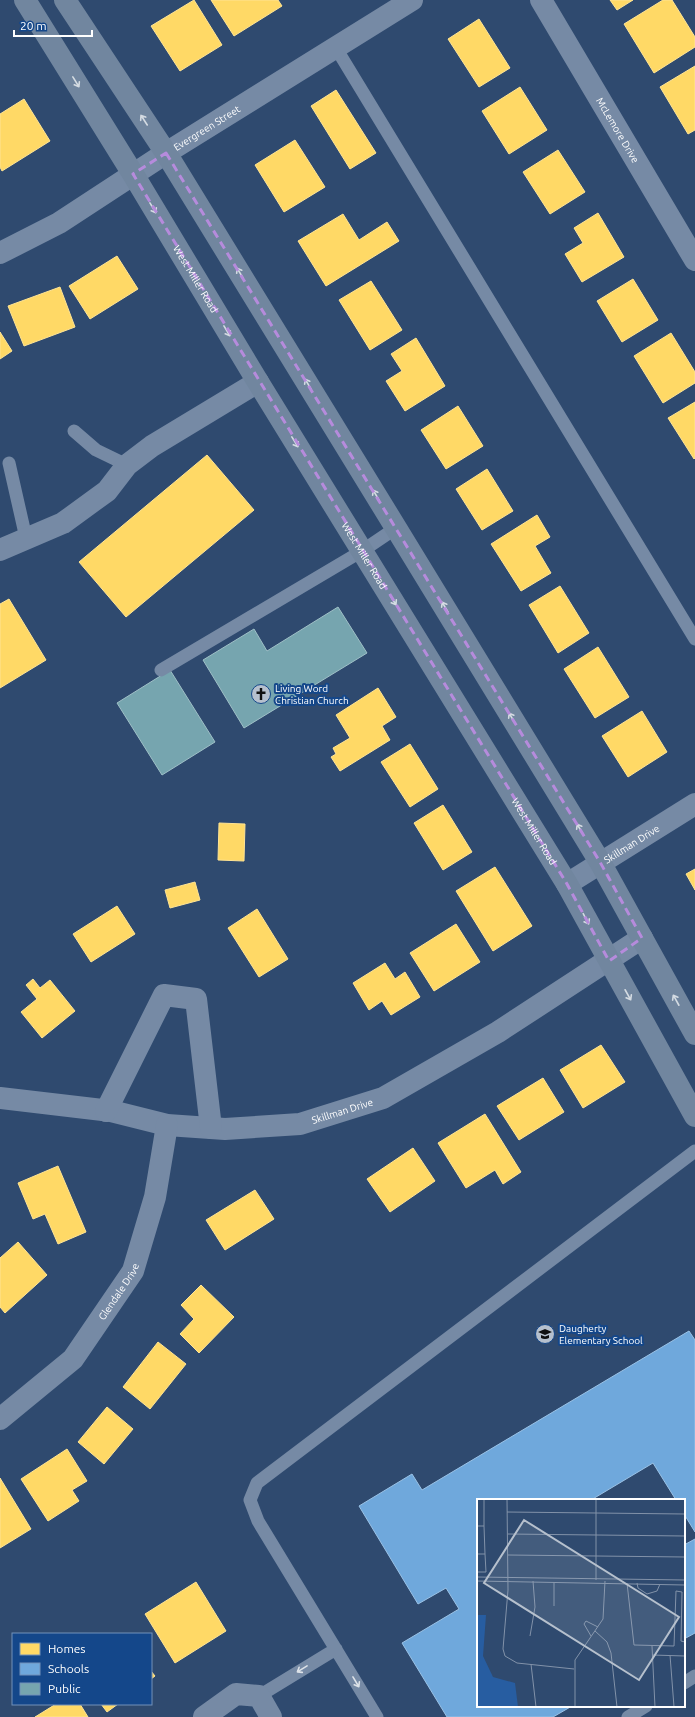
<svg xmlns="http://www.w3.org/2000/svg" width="695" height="1717" viewBox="0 0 695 1717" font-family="Ubuntu,sans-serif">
  <rect width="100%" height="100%" fill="#2f4a6f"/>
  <path fill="#ffd966" stroke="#ffe494" d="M194 0 222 45 180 71 151 26Z
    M211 0H278L282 6 234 36Z
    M610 0H633L617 10Z
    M663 0H672L695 37V47L654 73 624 24Z
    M479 19 510 68 479 87 448 39Z
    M695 66V130L688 134 660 87Z
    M520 87 547 130 509 154 482 111Z
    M336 90 376 153 350 169 311 106Z
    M24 99 50 141 2 171 0 167V114Z
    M295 140 325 187 284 212 255 165Z
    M558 150 585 192 550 214 523 172Z
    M598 213 624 257 582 282 565 254 583 243 574 228Z
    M343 214 359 240 387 222 399 241 326 286 298 241Z
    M117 256 138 289 90 319 69 286Z
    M633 279 658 320 622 342 597 301Z
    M371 281 402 330 370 350 339 300Z
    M60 287 75 327 24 346 8 306Z
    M0 332 12 351 0 359Z
    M671 333 695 372V383L663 403 634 356Z
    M416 338 445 386 405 411 386 381 402 371 391 354Z
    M695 402V458L694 459 668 418Z
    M458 406 483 446 446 469 421 430Z
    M207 455 254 510 126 617 79 562Z
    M487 469 513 511 482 530 456 489Z
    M537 515 550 537 535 546 551 573 521 591 491 544Z
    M560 586 589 633 558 653 529 605Z
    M9 599 46 660 0 688V604Z
    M598 647 629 697 595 718 564 669Z
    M378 688 396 717 382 726 390 740 340 771 331 757 336 754 333 748 350 738 336 715Z
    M642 711 667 752 628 777 602 736Z
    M410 744 438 789 410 807 381 762Z
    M443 805 472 852 443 870 414 823Z
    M219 823 245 824 244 861 218 860Z
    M495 867 532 926 493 951 456 891Z
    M695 869V890L686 874Z
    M195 882 200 900 170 908 165 890Z
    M117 906 135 934 91 962 73 934Z
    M257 909 288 959 259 977 228 928Z
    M456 924 480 962 434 991 410 953Z
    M385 963 395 979 405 972 420 997 391 1015 382 1001 369 1010 353 983Z
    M33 979 40 988 50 980 75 1011 42 1038 21 1012 37 999 26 985Z
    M601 1045 625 1082 583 1108 560 1070Z
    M543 1078 564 1112 519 1140 497 1106Z
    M485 1114 521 1172 503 1184 495 1170 466 1188 438 1143Z
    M413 1148 435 1181 390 1212 367 1179Z
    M58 1166 86 1232 58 1244 45 1214 33 1219 18 1183Z
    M255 1190 274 1219 225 1250 206 1220Z
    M18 1242 47 1275 5 1313 0 1307V1258Z
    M201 1285 234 1317 199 1353 180 1334 194 1319 181 1305Z
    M158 1342 186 1364 150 1409 123 1387Z
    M107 1407 133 1429 104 1464 78 1442Z
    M67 1449 87 1481 72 1490 79 1501 48 1521 21 1479Z
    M0 1478 31 1529 0 1548Z
    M196 1582 226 1631 175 1663 145 1614Z
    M151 1671 155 1676 151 1679Z
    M56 1704H80L88 1717H35Z
    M101 1704H118L107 1712Z"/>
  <path fill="#6fa8dc" stroke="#9ac2e6" d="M689 1331 695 1340V1532L684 1514V1500H676L653 1463 591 1500H478V1706H572L553 1717H447L402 1643 459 1609 446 1588 418 1604 359 1506 412 1474 422 1490Z
    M695 1539V1633L684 1639V1545Z"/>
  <path fill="#76a5af" stroke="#9fc0c7" d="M338 607 367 653 244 728 203 660 254 629 267 651Z
    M170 670 215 742 162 775 117 703Z"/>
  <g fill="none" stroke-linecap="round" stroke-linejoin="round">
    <path stroke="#768aa5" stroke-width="13" d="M336 48 695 639
      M74 431 96 450 127 465
      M9 463 26 538
      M161 670 362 551 396 528
      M684 1683 695 1676
      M259 1696 336 1649
      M377 1717 258 1521 250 1500 257 1483 695 1151
      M628 1717 646 1706"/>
    <g stroke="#768aa5" stroke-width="22">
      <path id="s1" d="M541 0 695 260"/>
      <path id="s2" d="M0 253 59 223 166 153 412 0"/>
      <path d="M0 550 63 523 107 491 127 465 152 446 258 382"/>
      <path id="s3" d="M567 884 695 804"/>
      <path id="s4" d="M0 1098 111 1111 167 1125 225 1129 300 1124 383 1098 498 1032 642 938"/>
      <path d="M106 1111 164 995 196 999 211 1128"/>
      <path id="s5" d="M0 1419 73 1359 133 1271 155 1197 167 1125"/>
      <path d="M204 1717 236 1694 259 1696 271 1717"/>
    </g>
    <g stroke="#71869f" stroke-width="22">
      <path id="s6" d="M25 0 133 174 258 382 567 884 695 1116"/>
      <path d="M65 0 166 153 396 528 600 862 695 1034"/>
    </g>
  </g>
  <defs><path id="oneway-shaft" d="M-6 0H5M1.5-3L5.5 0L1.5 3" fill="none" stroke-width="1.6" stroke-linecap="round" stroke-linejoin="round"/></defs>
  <g stroke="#d4dbe2">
    <use href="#oneway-shaft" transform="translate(76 82) rotate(58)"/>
    <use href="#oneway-shaft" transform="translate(144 120) rotate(-123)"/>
    <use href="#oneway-shaft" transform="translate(153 208) rotate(59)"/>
    <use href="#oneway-shaft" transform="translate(240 273) rotate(-122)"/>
    <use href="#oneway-shaft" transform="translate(227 331) rotate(59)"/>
    <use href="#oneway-shaft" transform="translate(308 384) rotate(-121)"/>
    <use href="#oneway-shaft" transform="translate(295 442) rotate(58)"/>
    <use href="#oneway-shaft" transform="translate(376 495) rotate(-121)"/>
    <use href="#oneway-shaft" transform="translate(393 600) rotate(58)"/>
    <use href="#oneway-shaft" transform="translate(445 607) rotate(-121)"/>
    <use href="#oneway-shaft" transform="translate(512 718) rotate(-121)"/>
    <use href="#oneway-shaft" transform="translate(580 829) rotate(-121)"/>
    <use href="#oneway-shaft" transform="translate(586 919) rotate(62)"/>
    <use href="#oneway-shaft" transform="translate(628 995) rotate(61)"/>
    <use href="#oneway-shaft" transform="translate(676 1000) rotate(-119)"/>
  </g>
  <g stroke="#dde2e8">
    <use href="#oneway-shaft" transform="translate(302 1669) rotate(148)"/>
    <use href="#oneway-shaft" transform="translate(356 1682) rotate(59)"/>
  </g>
  <path fill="none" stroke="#b68bdc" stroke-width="3" stroke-dasharray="8 5" stroke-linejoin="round" d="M166 153 600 862 642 938 609 961 567 884 133 174Z"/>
  <defs>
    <symbol id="church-disc" viewBox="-11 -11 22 22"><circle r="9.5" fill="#b6c0cd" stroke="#14478a"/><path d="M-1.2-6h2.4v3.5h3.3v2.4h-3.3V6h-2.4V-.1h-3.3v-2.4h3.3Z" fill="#111"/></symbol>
    <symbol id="school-disc" viewBox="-11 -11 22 22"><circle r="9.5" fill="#b6c0cd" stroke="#14478a"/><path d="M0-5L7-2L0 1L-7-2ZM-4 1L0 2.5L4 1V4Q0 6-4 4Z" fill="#111"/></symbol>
  </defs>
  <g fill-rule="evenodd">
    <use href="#church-disc" x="250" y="683" width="22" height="22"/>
    <use href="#school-disc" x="534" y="1323" width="22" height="22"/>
  </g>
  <g text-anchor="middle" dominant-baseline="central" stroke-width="4" stroke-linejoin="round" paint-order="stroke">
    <g font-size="10" fill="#fff" stroke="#14478a">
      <text stroke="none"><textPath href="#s2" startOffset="242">Evergreen Street</textPath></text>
      <text stroke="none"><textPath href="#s1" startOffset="151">McLemore Drive</textPath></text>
      <text stroke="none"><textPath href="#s6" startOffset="327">West Miller Road</textPath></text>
      <text stroke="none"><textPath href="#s6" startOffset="651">West Miller Road</textPath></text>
      <text stroke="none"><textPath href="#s6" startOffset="975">West Miller Road</textPath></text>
      <text stroke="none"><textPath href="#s3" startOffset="76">Skillman Drive</textPath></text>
      <text stroke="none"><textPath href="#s4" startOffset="347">Skillman Drive</textPath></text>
      <text stroke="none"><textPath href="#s5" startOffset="176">Glendale Drive</textPath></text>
    </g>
    <g font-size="10" fill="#fff" stroke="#14478a" text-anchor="start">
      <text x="275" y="688">Living Word<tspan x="275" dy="12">Christian Church</tspan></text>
      <text x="559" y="1328">Daugherty<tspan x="559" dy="12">Elementary School</tspan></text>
    </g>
  </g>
  <g transform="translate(477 1499)">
    <rect width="208" height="208" fill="#2f4a6f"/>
    <path d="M0 116H9L6 157 16 178 38 184 41 208H0Z" fill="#275da1"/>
    <path fill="none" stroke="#8292a9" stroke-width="1" d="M30 0 31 91 26 150 28 157 40 164 97 170M119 0V81M30 13 208 15M0 27H7V0M7 27 8 55M31 35 208 37M0 55H8L9 73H0M31 56 208 58M0 78 208 81M0 82 208 86M150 84 157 146 197 147 199 92 205 93 204 142 208 143M160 84 161 89 170 95 180 92 183 85M77 107V83M118 132 130 143 134 154 140 208M53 137 58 108 56 82M114 137 107 125 109 122 121 128M175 147 178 208M175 156 208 157M193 156 197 208M54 165 59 208M98 208V161L126 120 128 82"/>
    <path fill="#b6c0cd" fill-opacity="0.15" stroke="#b6c0cd" stroke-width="2" d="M47 21 202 118 162 181 7 84Z"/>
    <rect width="208" height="208" fill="none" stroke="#fff" stroke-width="2"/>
  </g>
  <rect x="12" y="1633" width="140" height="72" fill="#14478a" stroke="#7291b9"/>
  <rect x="20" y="1643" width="20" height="12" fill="#ffd966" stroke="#7291b9"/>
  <text x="48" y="1653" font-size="12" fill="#ffffff">Homes</text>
  <rect x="20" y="1663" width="20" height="12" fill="#6fa8dc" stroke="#7291b9"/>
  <text x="48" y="1673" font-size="12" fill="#ffffff">Schools</text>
  <rect x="20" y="1683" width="20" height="12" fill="#76a5af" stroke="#7291b9"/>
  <text x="48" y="1693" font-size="12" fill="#ffffff">Public</text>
  <path d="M14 30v6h78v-6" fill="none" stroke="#ffffff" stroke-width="2"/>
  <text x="20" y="30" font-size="12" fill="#ffffff" stroke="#14478a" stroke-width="3" paint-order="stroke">20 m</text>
</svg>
